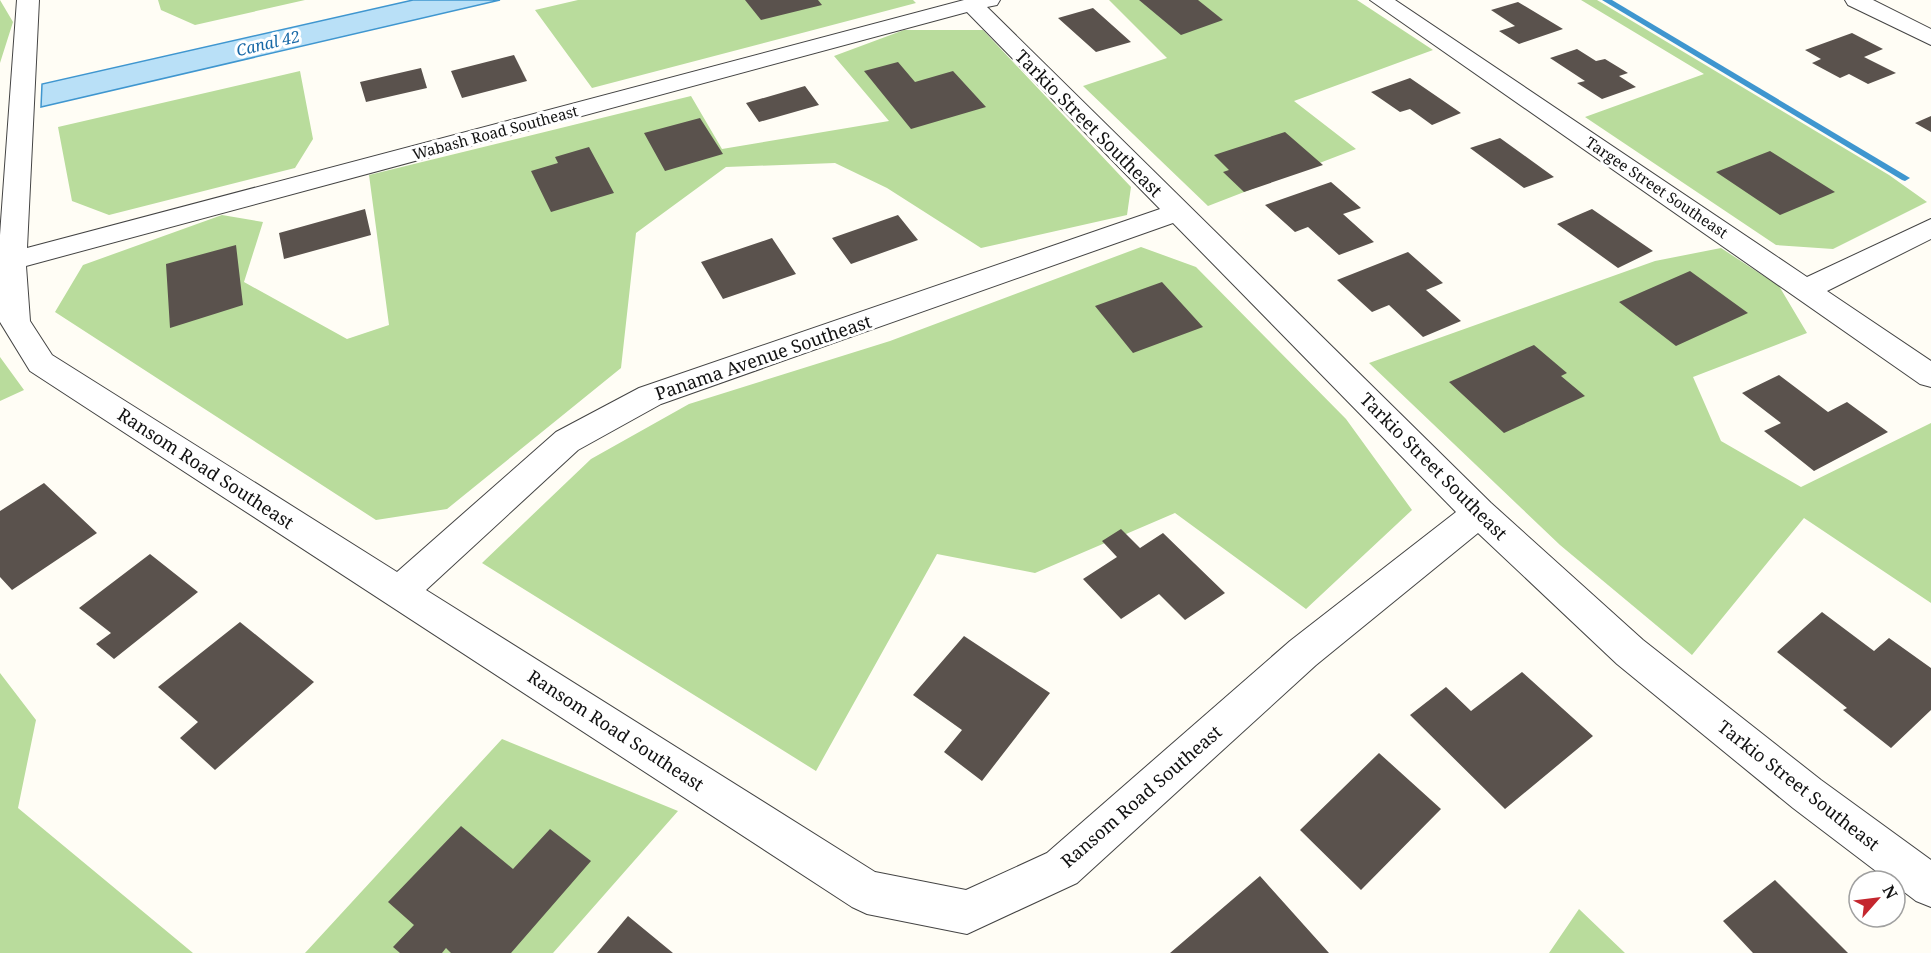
<svg xmlns="http://www.w3.org/2000/svg" width="1931" height="953" viewBox="0 0 1931 953" font-family="'Noto Serif',serif">
  <rect width="100%" height="100%" fill="#fffdf5"/>
  <path fill="#b9dc9c" d="M0 0 13 22 0 63Z
    M158 0H305L195 25 161 10Z
    M578 0H913L916 3 592 88 535 10Z
    M1109 0H1357L1433 50 1294 101 1356 149 1208 206 1083 86 1167 58Z
    M1581 0H1597L1889 175 1927 202 1833 249 1776 245 1585 117 1704 74Z
    M904 30H983L1131 187 1127 215 981 248 887 188 835 163 726 167 636 233 621 368 447 509 376 520 55 312 83 265 222 215 263 222 244 282 347 339 389 325 369 175 691 96 722 149 889 121 834 56Z
    M300 71 313 139 295 168 109 215 72 201 58 127Z
    M1141 247 1196 267 1346 419 1412 510 1306 609 1175 513 1035 573 937 554 816 771 482 563 591 459 689 404 890 341Z
    M1721 248 1779 286 1807 333 1693 377 1721 441 1801 487 1931 423V603L1804 518 1692 655 1560 545 1369 363 1655 261Z
    M0 357 24 390 0 401Z
    M0 673 36 720 18 808 193 953H0Z
    M502 739 678 811 553 953H305Z
    M1579 909 1625 953H1549Z"/>
  <path fill="#b9e0f7" stroke="#3f96cf" stroke-width="1.5" d="M413 0H500L41 107 42 84Z"/>
  <g fill="none" stroke-linecap="round" stroke-linejoin="round">
    <path fill="#3f96cf" fill-rule="evenodd" d="M1602 0H1612L1910 178 1905 181 1902 180Z"/>
  </g>
  <path fill="#5a524d" d="M745 0H818L822 5 761 20Z
    M1139 0H1198L1223 20 1181 35Z
    M1518 2 1563 29 1519 44 1499 31 1515 26 1491 10Z
    M1093 8 1131 42 1096 52 1058 18Z
    M1852 33 1883 49 1864 57 1896 73 1868 84 1849 74 1840 78 1812 63 1821 59 1805 50Z
    M1577 49 1596 61 1605 59 1628 73 1619 76 1636 87 1602 99 1577 83 1585 81 1550 58Z
    M514 55 527 81 462 98 451 71Z
    M898 62 915 82 953 71 986 107 911 129 864 71Z
    M421 68 427 88 366 102 360 82Z
    M1410 78 1461 113 1432 125 1410 109 1400 112 1371 92Z
    M805 86 819 105 759 122 746 103Z
    M1931 116V132L1915 123Z
    M700 118 723 154 665 171 644 133Z
    M1285 132 1323 165 1244 192 1223 172 1229 170 1214 155Z
    M1500 138 1554 177 1524 188 1470 148Z
    M589 147 614 193 551 212 531 171 558 163 555 157Z
    M1770 151 1835 192 1780 215 1716 172Z
    M1331 182 1361 208 1343 214 1374 242 1339 255 1308 227 1295 232 1265 205Z
    M365 209 371 235 284 259 279 233Z
    M1592 209 1653 251 1618 268 1557 224Z
    M898 215 918 240 851 264 832 238Z
    M772 238 796 274 723 299 701 262Z
    M236 245 243 305 170 328 166 264Z
    M1408 252 1443 283 1426 290 1461 321 1423 337 1389 305 1372 312 1337 280Z
    M1690 271 1748 313 1676 346 1619 302Z
    M1162 282 1203 327 1133 353 1095 306Z
    M1534 345 1567 373 1561 376 1585 396 1504 433 1449 382Z
    M1779 375 1828 412 1847 402 1888 432 1814 471 1764 431 1781 423 1742 393Z
    M44 483 97 533 12 590 0 577V511Z
    M1121 529 1140 548 1163 533 1225 593 1185 620 1159 594 1121 619 1083 579 1117 557 1102 541Z
    M150 554 198 592 114 659 96 644 111 633 79 608Z
    M1822 612 1874 651 1889 638 1931 668V710L1891 748 1843 710 1847 708 1777 652Z
    M240 622 314 682 215 770 180 738 198 722 158 687Z
    M964 636 1050 693 982 781 944 752 962 730 913 695Z
    M1522 672 1593 736 1505 809 1410 715 1446 687 1471 711Z
    M1379 753 1441 809 1361 890 1300 830Z
    M461 826 513 869 550 829 591 861 511 953H451L446 948 442 953H400L393 947 414 925 388 902Z
    M1260 876 1329 953H1170Z
    M1775 880 1848 953H1753L1723 921Z
    M628 916 673 953H597Z"/>
  <g fill="none" stroke-linecap="round" stroke-linejoin="round">
    <defs>
      <path id="street" d="M17 0H39L27 248 964 0H1000L997 5 987 7 1491 503 1643 640 1821 780 1931 860V907L1916 901 1895 885V881H1889L1793 808 1617 664 1478 533 1316 665 1077 883 967 934 867 914 852 907 30 371 0 322V235ZM967 12 1160 209 639 388 556 432 397 572 52 355 30 321 26 266ZM1173 223 1456 512 1290 641 1047 853 966 890 875 872 426 590 578 450 661 404Z
        M1370 0H1395L1807 277 1931 219V239L1827 291 1931 361V387L1920 384Z
        M1845 0H1873L1931 29V45L1848 5Z"/>
    </defs>
    <use href="#street" stroke="#444" stroke-width="2"/>
    <use href="#street" fill="#fff" fill-rule="evenodd"/>
  </g>
  <g text-anchor="middle" dominant-baseline="central" stroke-width="6" stroke-linejoin="round" paint-order="stroke">
    <g font-size="15" fill="#111" stroke="#fff">
      <text transform="translate(495 132) rotate(-15)">Wabash Road Southeast</text>
      <text transform="translate(1657 187) rotate(34)">Targee Street Southeast</text>
    </g>
    <g font-size="16" font-style="italic" fill="#1768a6" stroke="#fff">
      <text transform="translate(268 43) rotate(-13)">Canal 42</text>
    </g>
    <g font-size="18" fill="#111" stroke="#fff">
      <text transform="translate(1089 123) rotate(45)">Tarkio Street Southeast</text>
      <text transform="translate(763 357) rotate(-19)">Panama Avenue Southeast</text>
      <text transform="translate(1434 466) rotate(45)">Tarkio Street Southeast</text>
      <text transform="translate(206 468) rotate(33)">Ransom Road Southeast</text>
      <text transform="translate(616 730) rotate(33)">Ransom Road Southeast</text>
      <text transform="translate(1799 785) rotate(38)">Tarkio Street Southeast</text>
      <text transform="translate(1141 796) rotate(-41)">Ransom Road Southeast</text>
    </g>
  </g>
  <g transform="translate(1877 899) rotate(62)"><circle r="28" fill="#ffffff" stroke="#a0a0a0" stroke-width="1.5"/>
  <path d="M0-4.5L10 22L0 15L-10 22Z" fill="#c4262e"/>
  <text y="-9" font-size="16" font-weight="bold" text-anchor="middle" fill="#111111">N</text>
  </g>
</svg>
